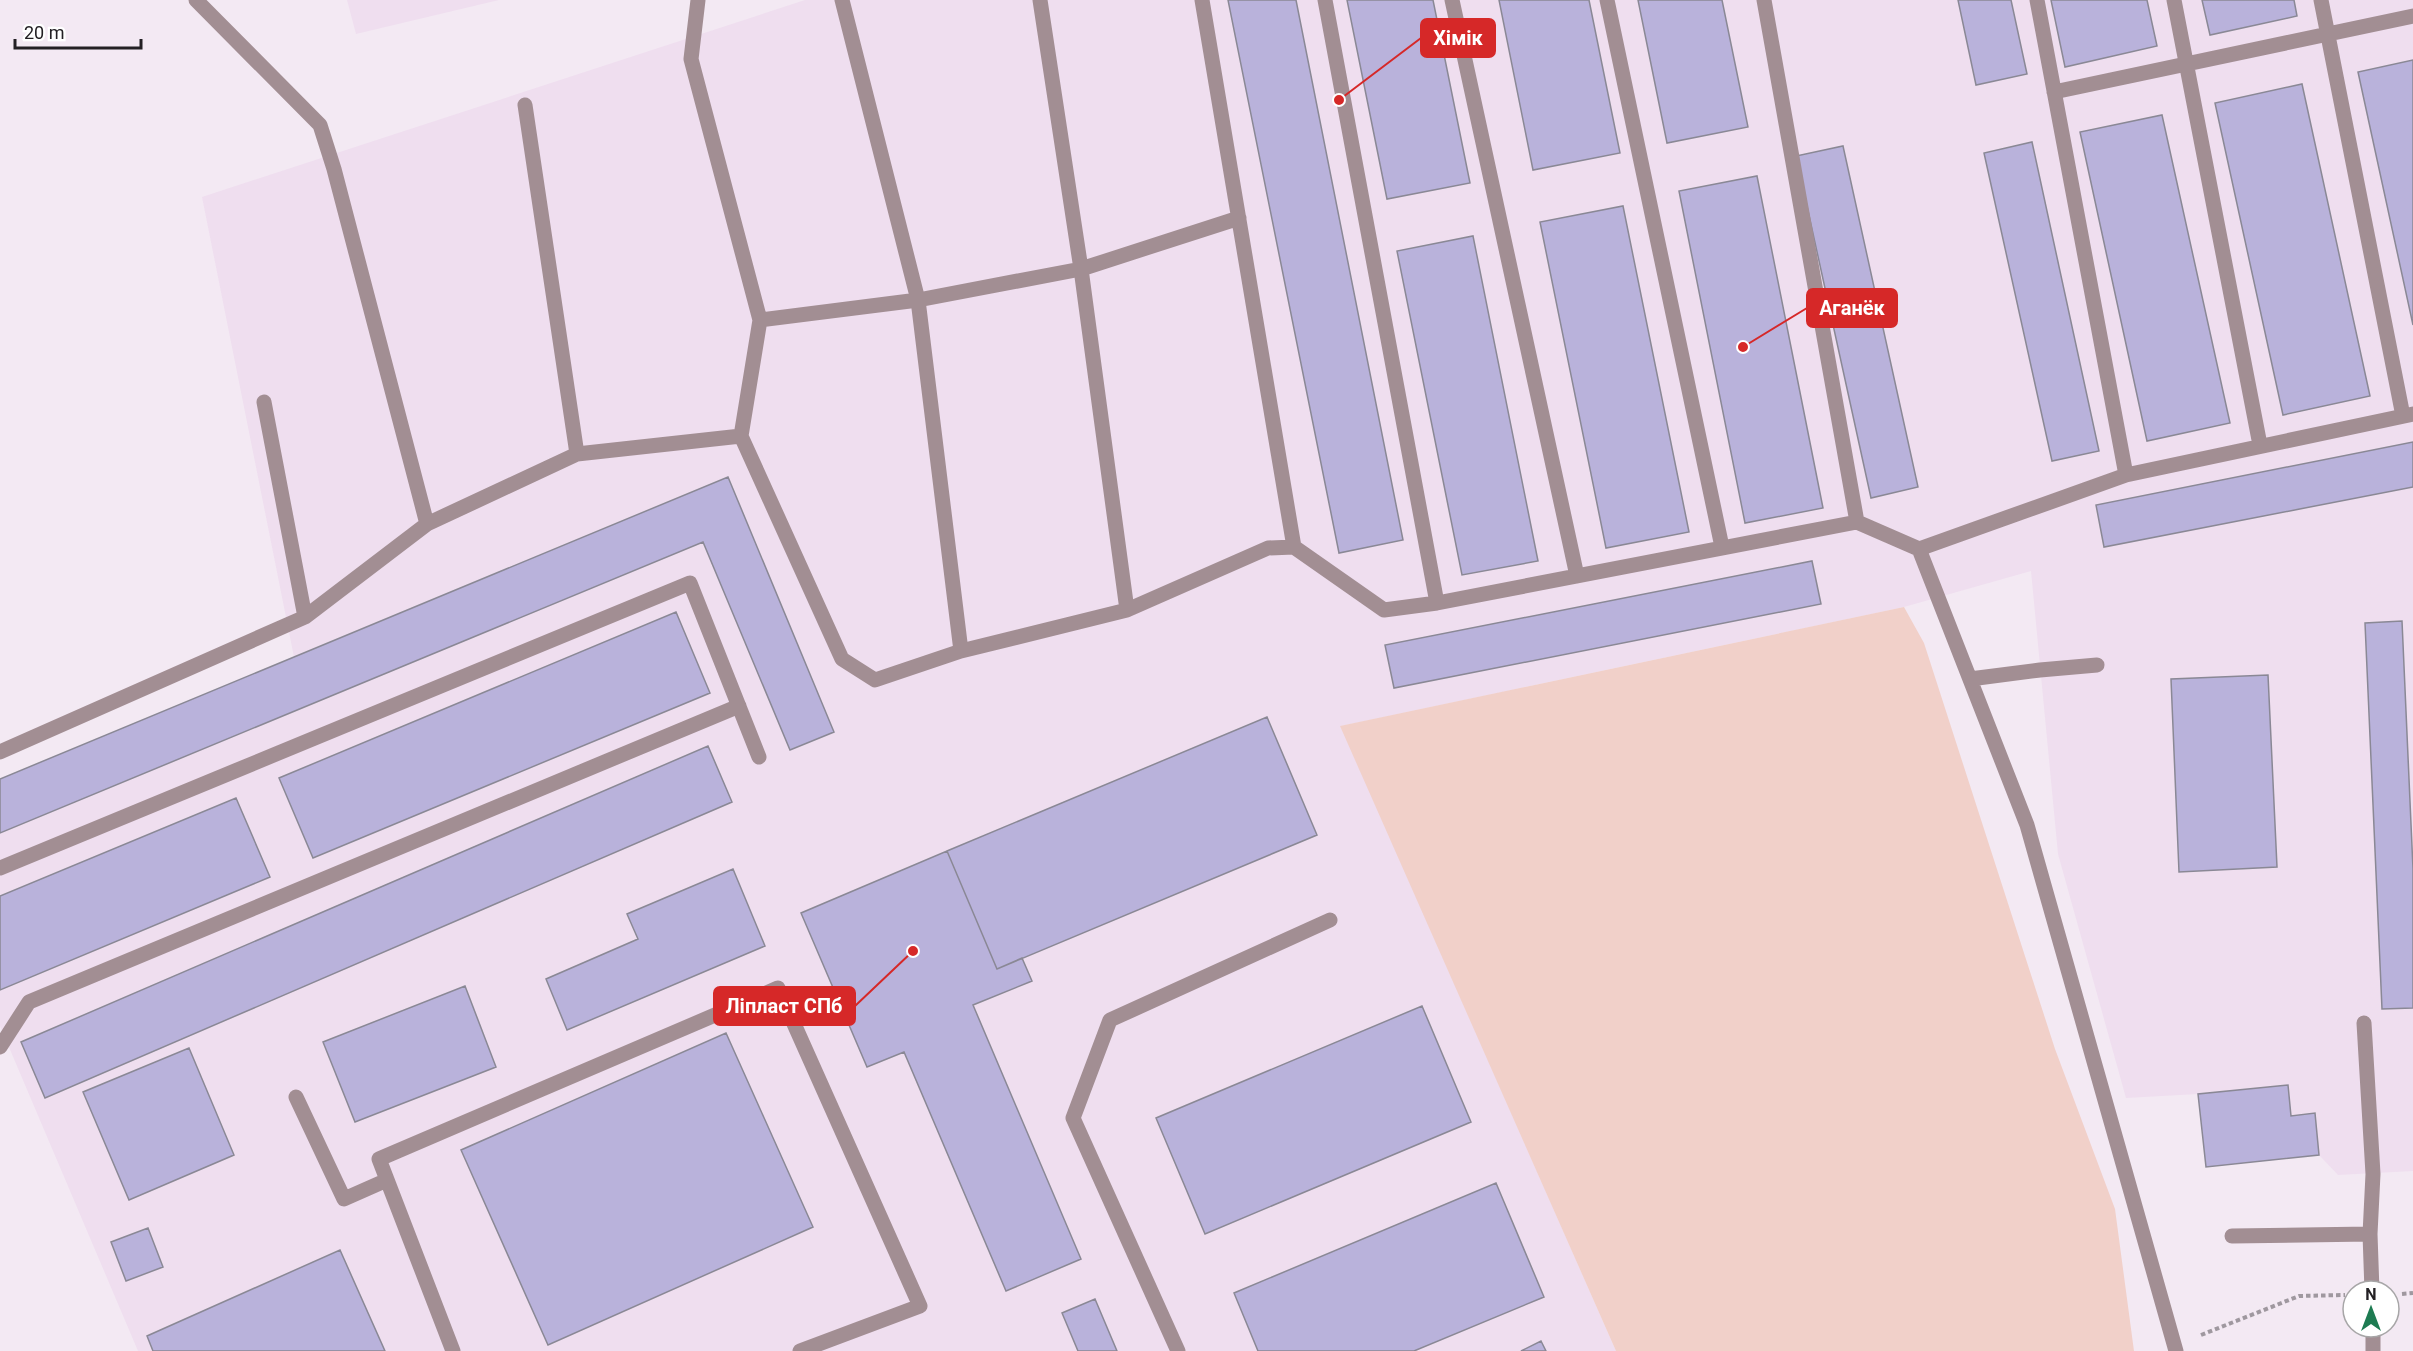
<svg xmlns="http://www.w3.org/2000/svg" width="2413" height="1351" viewBox="0 0 2413 1351" font-family="Roboto,sans-serif">
  <rect width="100%" height="100%" fill="#f3e9f3"/>
  <path fill="#efdeef" d="M347 0H499L356 34Z
    M805 0H2413V1171L2338 1175 2319 1155 2206 1167 2198 1094 2126 1098 2058 854 2031 571 1904 607 1341 726 1616 1351H138L0 1026V779L294 657 202 197Z"/>
  <path fill="#f1d0c9" d="M1904 607 1924 643 2055 1049 2115 1209 2134 1351H1616L1340 726Z"/>
  <path fill="#b9b2db" stroke="#8a8895" stroke-width="1.5" d="M1228 0H1296L1403 540 1339 553Z
    M1347 0H1433L1470 183 1387 199Z
    M1499 0H1589L1620 153 1533 170Z
    M1638 0H1722L1748 127 1667 143Z
    M1958 0H2011L2027 74 1976 85Z
    M2051 0H2147L2157 46 2065 67Z
    M2202 0H2294L2297 16 2210 35Z
    M2413 60V325L2358 72Z
    M2302 84 2370 396 2283 415 2215 103Z
    M2162 115 2230 423 2147 441 2080 132Z
    M2032 142 2099 451 2052 461 1984 153Z
    M1843 146 1918 487 1871 498 1796 156Z
    M1757 176 1823 508 1745 523 1679 191Z
    M1623 206 1689 532 1606 548 1540 222Z
    M1473 236 1538 561 1462 575 1397 251Z
    M2413 442V487L2104 547 2096 505Z
    M728 477 834 732 790 750 703 542 0 833V779Z
    M1812 561 1821 604 1394 688 1385 645Z
    M676 612 710 693 313 858 279 778Z
    M2402 621 2413 869V1008L2382 1009 2365 623Z
    M2268 675 2277 867 2179 872 2171 679Z
    M1267 717 1317 835 997 969 947 851Z
    M708 746 732 802 45 1098 21 1042Z
    M236 798 270 877 0 990V896Z
    M947 851 997 969 1022 958 1032 981 973 1005 1081 1259 1006 1291 904 1052 867 1067 801 913Z
    M733 869 765 946 567 1030 546 979 638 939 627 914Z
    M465 986 496 1067 355 1122 323 1042Z
    M1422 1006 1471 1122 1205 1234 1156 1118Z
    M726 1033 813 1227 548 1345 461 1150Z
    M189 1048 234 1155 129 1200 83 1092Z
    M2288 1085 2291 1116 2315 1113 2319 1155 2206 1167 2198 1094Z
    M1496 1183 1544 1297 1414 1351H1258L1234 1293Z
    M148 1228 163 1267 126 1281 111 1242Z
    M340 1250 385 1351H153L147 1336Z
    M1095 1299 1117 1351H1078L1062 1313Z
    M1541 1341 1546 1351H1521Z"/>
  <g fill="none" stroke-linecap="round" stroke-linejoin="round">
    <path stroke="#9f989f" stroke-width="4" stroke-dasharray="4.5 3" stroke-linecap="butt" d="M2402 1294 2413 1293
      M2201 1335 2299 1296 2345 1295"/>
    <path stroke="#a28e93" stroke-width="15" d="M196 0 320 125 334 169 427 524
      M698 0 691 59 760 320 741 436 842 659 875 680 961 651 1127 610 1268 548 1294 547 1384 610 1437 603 1857 522 1919 549 2126 475 2413 414
      M842 0 918 300 961 651
      M1040 0 1081 269 1127 610
      M1202 0 1294 547
      M1325 0 1437 603
      M1452 0 1577 576
      M1607 0 1722 547
      M1764 0 1857 522
      M2037 0 2126 475
      M2174 0 2260 445
      M2321 0 2403 416
      M2054 92 2413 16
      M525 105 577 454
      M760 320 918 300 1081 269 1239 218
      M264 402 305 617
      M1919 549 2027 825 2176 1351
      M1970 679 2040 670 2097 665
      M0 752 305 617 427 524 577 454 741 436
      M0 868 690 583 759 757
      M2364 1023 2373 1174 2370 1234 2372 1291
      M0 1047 29 1002 739 706
      M296 1097 344 1199 387 1180
      M2232 1236 2370 1234
      M2373 1327V1351
      M453 1351 379 1159 778 988 920 1306 800 1351
      M1178 1351 1073 1118 1110 1020 1330 920"/>
  </g>
  <path fill="none" stroke="#d62828" stroke-width="2" d="M1339 100L1421 38M1743 347L1807 308M913 951L855 1006"/>
  <g fill="#d62828" stroke="#fff" stroke-width="2">
    <circle cx="1339" cy="100" r="6"/>
    <circle cx="1743" cy="347" r="6"/>
    <circle cx="913" cy="951" r="6"/>
  </g>
  <g fill="#d62828" stroke="#d62828" stroke-width="2">
    <rect x="1421" y="19" width="74" height="38" rx="6"/>
    <rect x="1807" y="289" width="90" height="38" rx="6"/>
    <rect x="714" y="987" width="141" height="38" rx="6"/>
  </g>
  <g font-size="20" text-anchor="middle" font-weight="bold" fill="#fff">
    <text x="1458" y="45">Хімік</text>
    <text x="1852" y="315">Аганёк</text>
    <text x="784" y="1013">Ліпласт СПб</text>
  </g>
  <g transform="translate(2371 1309)"><circle r="28" fill="#ffffff" stroke="#a7a6a7" stroke-width="1.5"/>
  <path d="M0-4.5L10 22L0 15L-10 22Z" fill="#1e7b52"/>
  <text y="-9" font-size="16" font-weight="bold" text-anchor="middle" fill="#232024">N</text>
  </g>
  <path d="M15 39v9h126v-9" fill="none" stroke="#232024" stroke-width="3"/>
  <text x="24" y="39" font-size="18" fill="#232024" stroke="#ffffff" stroke-width="4.5" paint-order="stroke">20 m</text>
</svg>
